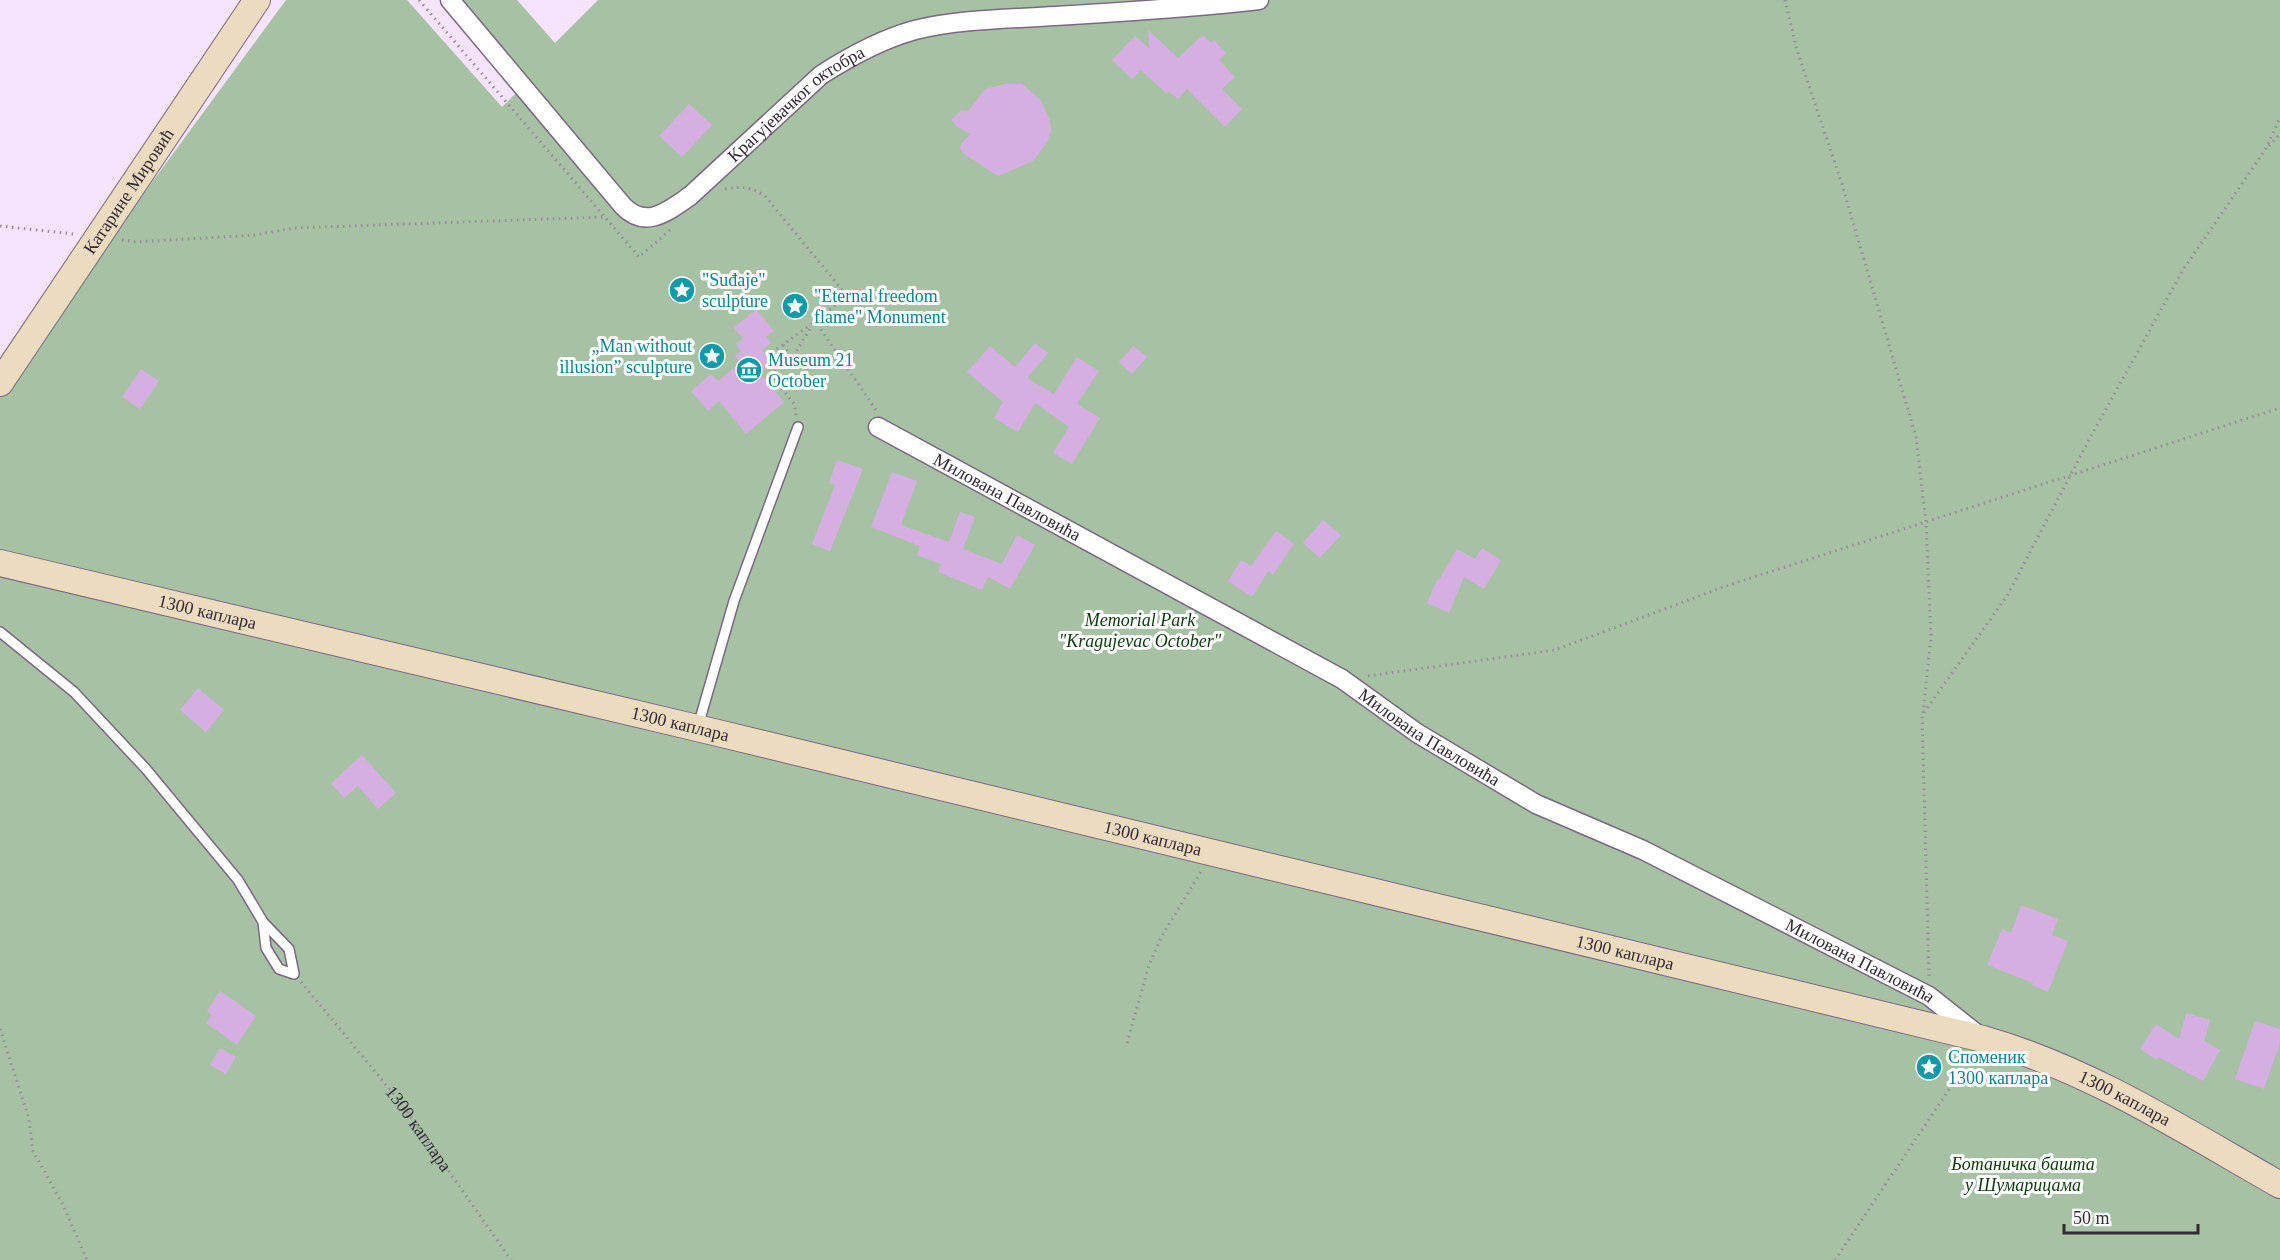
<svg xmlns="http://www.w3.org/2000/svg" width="2280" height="1260" viewBox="0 0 2280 1260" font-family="Georgia,serif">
  <rect width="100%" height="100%" fill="#f5e3fb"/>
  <path fill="#a7c1a4" d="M286 0H407L502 107 522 87 446 0H517L555 43 598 0H2280V1260H0V389Z"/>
  <path fill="#d5afe2" d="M1148 30 1178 58 1203 35 1211 43 1214 40 1226 53 1219 60 1235 77 1222 89 1242 109 1225 127 1187 89 1178 99 1169 91 1167 94 1141 70 1132 79 1112 60 1135 36 1149 48Z
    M1005 84H1022L1040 99 1050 120 1051 131 1048 141 1033 161 998 176 964 154 960 149 961 144 970 134 956 126 952 120 961 110 968 111 985 89Z
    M689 104 712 125 682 157 659 136Z
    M756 309 774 331 766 337 771 343 762 350 772 362 760 373 784 402 746 434 719 401 708 411 691 391 711 374 718 381 740 363 735 356 741 351 736 344 743 338 734 328Z
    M1035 343 1048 353 1027 378 1054 394 1077 357 1099 371 1077 404 1100 418 1072 464 1053 453 1069 427 1035 403 1018 432 994 418 1003 402 967 372 990 346 1015 367Z
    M1133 346 1147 357 1132 374 1119 362Z
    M141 369 159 381 140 409 122 397Z
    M837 460 863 469 830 551 812 544 835 485 829 483Z
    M892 472 917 481 901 525 949 542 960 512 975 517 963 549 1002 564 1017 535 1035 545 1010 589 988 577 982 590 938 572 941 564 917 555 920 546 871 527Z
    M1323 520 1341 535 1320 558 1303 543Z
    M1276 531 1294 544 1273 575 1268 571 1252 597 1228 581 1241 560 1251 566Z
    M1482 548 1501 560 1484 589 1464 577 1449 613 1427 603 1437 580H1439L1457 549 1475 559Z
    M198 688 224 710 206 732 180 710Z
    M362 755 396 793 378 809 358 786 344 798 331 783Z
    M2021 905 2058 919 2052 935 2068 941 2048 992 2032 985 2033 983 1987 965 2002 929 2011 933Z
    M220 991 256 1016 237 1045 206 1023 212 1015 207 1011Z
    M2186 1013 2210 1020 2204 1041 2220 1050 2203 1081 2158 1057 2157 1060 2140 1049 2156 1024 2179 1039Z
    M2255 1021 2280 1029V1043L2264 1089 2235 1079Z
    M220 1048 236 1057 226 1074 210 1065Z"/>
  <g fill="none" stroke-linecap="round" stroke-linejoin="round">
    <defs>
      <path id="lane" d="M0 632 74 692 146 769 238 880 263 922 289 949 294 974 279 969 266 948 263 922
        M698 726 734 601 798 427"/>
      <g id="street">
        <path id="s2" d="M450 0 623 206C646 230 668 211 690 196L821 75C849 57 882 39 915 30 960 19 1009 19 1055 16 1123 12 1191 8 1259 0"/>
        <path id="s3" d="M878 427 1342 679 1417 733 1536 804 1643 850 1929 996 1977 1034"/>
      </g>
      <g id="secondary">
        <path id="s4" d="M0 383 257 0"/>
        <path id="s5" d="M0 563 697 728 1983 1039C2089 1069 2185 1131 2280 1185"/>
      </g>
    </defs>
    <use href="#lane" stroke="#7b6882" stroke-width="12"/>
    <use href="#street" stroke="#7b6882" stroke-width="21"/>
    <use href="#secondary" stroke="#7b6882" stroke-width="28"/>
    <g stroke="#998b9e" stroke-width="3" stroke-dasharray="1.5 4.5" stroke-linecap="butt">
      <path d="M419 0 639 257 670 230"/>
      <path d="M1785 0 1797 50 1841 181 1916 437 1926 522 1931 637 1923 713"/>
      <path d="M2269 146 2280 134"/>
      <path d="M725 189C742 186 751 187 765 196L847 296 815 321 876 410"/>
      <path d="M0 226 74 234"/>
      <path d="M122 240 136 242 255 235 293 228 605 217"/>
      <path d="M783 345 792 358"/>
      <path d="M767 356 813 323"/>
      <path d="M796 415 795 405 771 375 792 358 815 321"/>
      <path d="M1368 676 1555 650 1726 586 2280 408"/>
      <path d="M1929 976 1922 715 2007 596 2090 438 2183 270 2265 150 2280 118"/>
      <path id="s1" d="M301 982 401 1103 511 1260"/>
      <path d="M0 1029 29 1119 33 1151 63 1205 87 1260"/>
      <path d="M1127 1043 1149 965 1163 934 1202 870"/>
      <path d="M1835 1260 1970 1058"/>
    </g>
    <use href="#lane" stroke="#fff" stroke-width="9"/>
    <use href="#street" stroke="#fff" stroke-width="18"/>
    <use href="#secondary" stroke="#eddbbf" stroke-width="26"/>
  </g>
  <defs>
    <symbol id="sight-disc" viewBox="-11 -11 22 22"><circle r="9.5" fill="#0f9aa8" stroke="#fff"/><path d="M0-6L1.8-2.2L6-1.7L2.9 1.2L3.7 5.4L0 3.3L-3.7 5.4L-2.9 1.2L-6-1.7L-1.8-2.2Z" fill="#fff"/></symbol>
    <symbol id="museum-disc" viewBox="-11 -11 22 22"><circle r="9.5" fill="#0f9aa8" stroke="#fff"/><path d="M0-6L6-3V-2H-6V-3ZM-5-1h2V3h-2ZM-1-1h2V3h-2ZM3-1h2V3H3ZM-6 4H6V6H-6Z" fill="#fff"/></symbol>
  </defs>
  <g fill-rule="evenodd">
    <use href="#sight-disc" x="667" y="275" width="30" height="30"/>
    <use href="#sight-disc" x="780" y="291" width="30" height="30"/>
    <use href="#sight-disc" x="697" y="341" width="30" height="30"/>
    <use href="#museum-disc" x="734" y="355" width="30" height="30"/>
    <use href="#sight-disc" x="1914" y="1052" width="30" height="30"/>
  </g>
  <g text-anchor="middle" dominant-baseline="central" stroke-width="6" stroke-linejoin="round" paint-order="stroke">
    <g font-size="18" fill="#332a36" stroke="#fff">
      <text stroke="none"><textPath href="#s2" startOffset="486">Крагујевачког октобра</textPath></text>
      <text stroke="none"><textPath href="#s4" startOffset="231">Катарине Мировић</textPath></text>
      <text stroke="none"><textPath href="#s3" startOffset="147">Милована Павловића</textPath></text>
      <text stroke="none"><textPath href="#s5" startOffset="213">1300 каплара</textPath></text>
      <text stroke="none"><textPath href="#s5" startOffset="699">1300 каплара</textPath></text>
      <text stroke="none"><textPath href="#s3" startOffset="633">Милована Павловића</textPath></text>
      <text stroke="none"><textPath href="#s5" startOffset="1185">1300 каплара</textPath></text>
      <text stroke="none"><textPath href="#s5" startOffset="1671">1300 каплара</textPath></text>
      <text stroke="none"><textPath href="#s3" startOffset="1119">Милована Павловића</textPath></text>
      <text stroke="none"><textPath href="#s5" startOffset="2193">1300 каплара</textPath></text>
      <text stroke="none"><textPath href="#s1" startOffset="188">1300 каплара</textPath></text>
    </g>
    <g font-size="18" fill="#0d838f" stroke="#fff" text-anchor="start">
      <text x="702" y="280">"Suđaje"<tspan x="702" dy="21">sculpture</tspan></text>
      <text x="814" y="296">"Eternal freedom<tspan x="814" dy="21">flame" Monument</tspan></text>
      <text x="692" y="346" text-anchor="end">„Man without<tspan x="692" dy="21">illusion” sculpture</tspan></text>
      <text x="768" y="360">Museum 21<tspan x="768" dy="21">October</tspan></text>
      <text x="1948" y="1057">Споменик<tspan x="1948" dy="21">1300 каплара</tspan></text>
    </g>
    <g font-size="18" font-style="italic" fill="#0c3a0a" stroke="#fff">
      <text x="1140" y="620">Memorial Park<tspan x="1140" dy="21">"Kragujevac October"</tspan></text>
      <text x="2023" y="1164">Ботаничка башта<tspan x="2023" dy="21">у Шумарицама</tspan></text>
    </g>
  </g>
  <path d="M2064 1224v9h134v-9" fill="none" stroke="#332a36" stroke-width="3"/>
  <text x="2073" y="1224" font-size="18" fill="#332a36" stroke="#ffffff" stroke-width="4.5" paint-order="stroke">50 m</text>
</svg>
